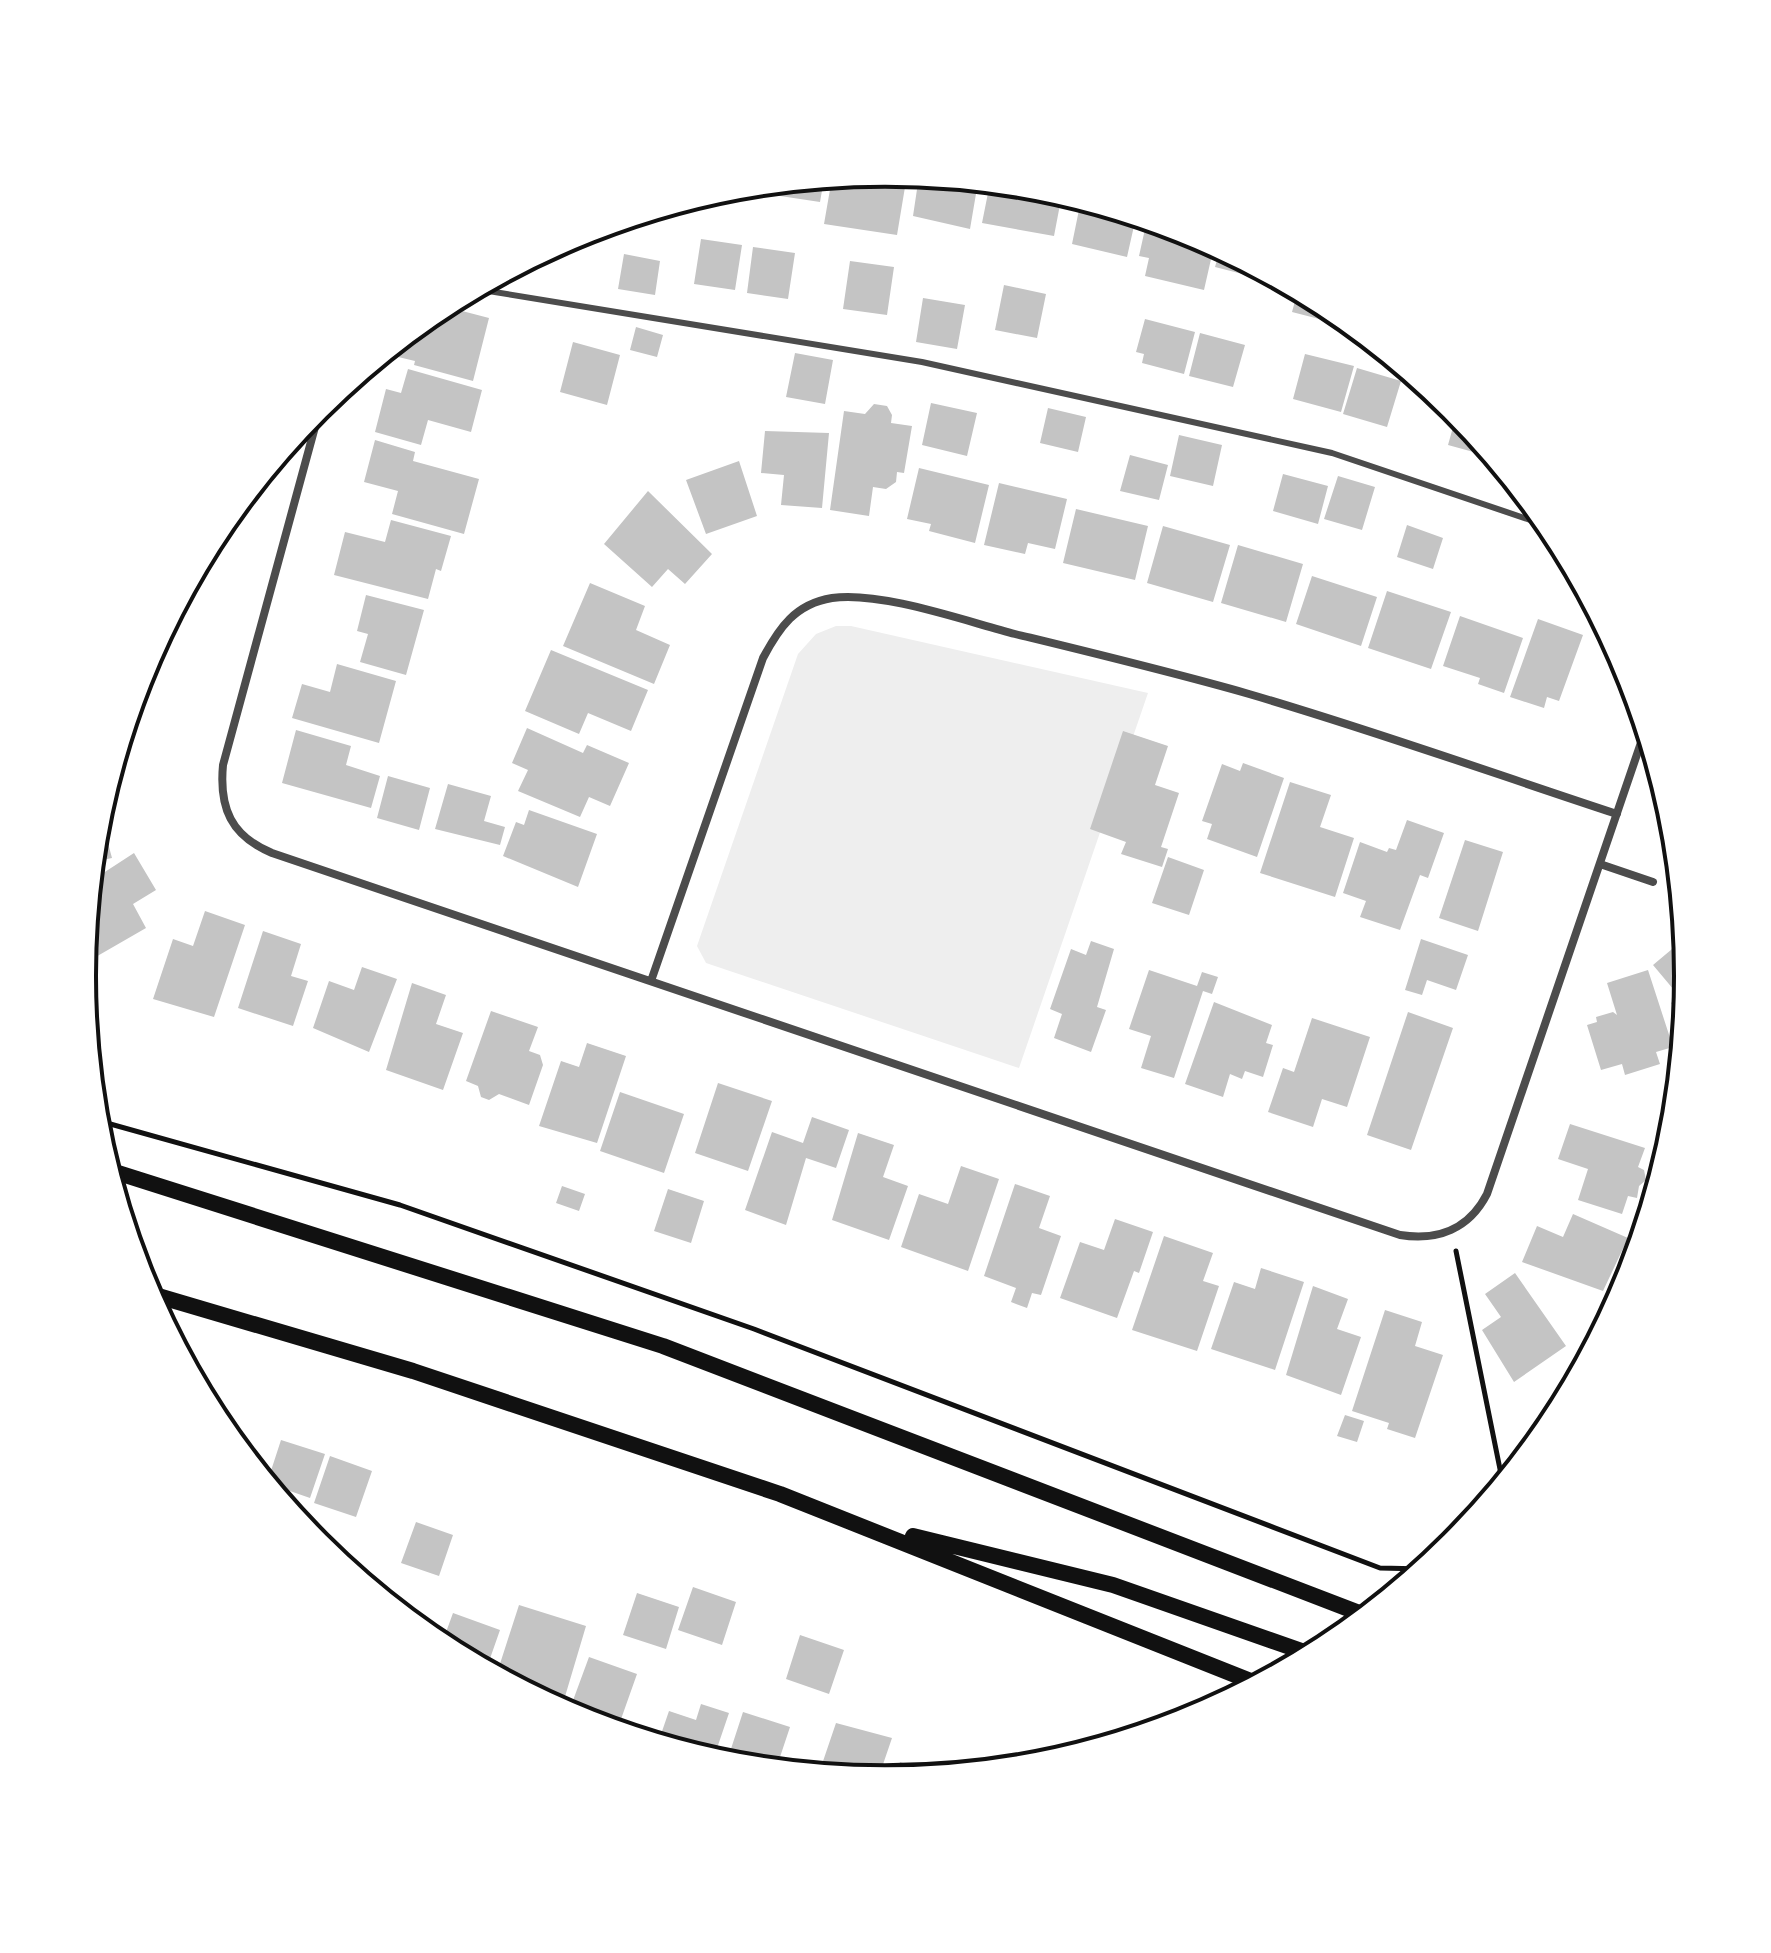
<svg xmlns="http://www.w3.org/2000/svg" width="1771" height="1953" viewBox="0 0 1771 1953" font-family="Signika,sans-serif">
  <rect width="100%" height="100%" fill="#fff"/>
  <path fill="#eee" d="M836 626H851L1148 693 1019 1068 706 963 697 946 798 654 816 634Z"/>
  <path fill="#c4c4c4" d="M886 173 907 175 897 235 824 224 832 178Z
    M919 176 978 182 970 229 913 216Z
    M824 179 820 202 761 193 762 185Z
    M990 183 1043 189 1062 194 1054 236 982 223Z
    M1081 200 1136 217 1127 257 1072 244Z
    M1147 220 1193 234 1214 246 1204 290 1145 276 1149 258 1139 256Z
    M701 239 742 245 735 290 694 284Z
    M753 247 795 253 788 299 747 293Z
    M1220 249 1286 284V285L1215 267Z
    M624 254 660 261 655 295 618 289Z
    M850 261 894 267 887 315 843 309Z
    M1004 285 1046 294 1037 338 995 330Z
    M1298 290 1332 309 1358 329 1292 312Z
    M923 298 965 305 957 349 916 342Z
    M443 306 489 318 473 381 414 365 415 361 394 356 397 343 404 337 409 339 410 332Z
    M1145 319 1195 332 1184 374 1142 363 1144 354 1136 352Z
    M636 327 663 335 657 357 630 350Z
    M1200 333 1245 345 1233 387 1189 376Z
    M573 342 620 355 607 405 560 392Z
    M795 353 833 360 825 404 786 397Z
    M1305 354 1354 366 1341 412 1293 399Z
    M1357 368 1401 381 1387 427 1343 414Z
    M408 369 482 390 471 432 428 420 421 445 375 432 386 389 401 393Z
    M931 403 977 413 967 456 922 445Z
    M874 404 887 406 892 415 891 423 912 426 904 473 897 472 896 482 886 489 873 487 869 516 830 510 844 411 865 414Z
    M1048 408 1086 417 1078 452 1040 443Z
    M1457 413 1489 451 1488 456 1448 445Z
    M765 431 829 433 822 508 781 505 784 475 761 473Z
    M1179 435 1222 445 1213 486 1170 476Z
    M375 440 415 452 413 461 479 479 464 534 392 514 398 491 364 482Z
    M1130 455 1168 465 1159 500 1120 491Z
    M739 461 757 516 706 534 686 480Z
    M919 468 989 485 975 543 929 531 931 524 907 519Z
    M1283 474 1328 486 1318 524 1273 511Z
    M1338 476 1375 487 1362 530 1324 519Z
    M999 483 1067 499 1055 549 1028 543 1025 554 984 545Z
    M648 491 712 554 685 584 668 569 652 587 604 544Z
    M1076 509 1148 526 1135 580 1063 563Z
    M391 520 451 536 441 571 436 569 428 599 334 575 345 532 385 542Z
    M1407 525 1443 538 1433 569 1397 557Z
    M1163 526 1230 545 1213 602 1147 583Z
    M1238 545 1303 564 1286 622 1221 603Z
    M1312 576 1377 597 1361 646 1296 624Z
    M590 583 645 606 636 630 670 645 654 684 563 646Z
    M1387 591 1451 612 1431 669 1368 648Z
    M366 595 424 610 406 675 360 662 368 634 357 631Z
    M1460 616 1523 638 1504 693 1478 684 1480 678 1443 666Z
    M1538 619 1583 635 1559 701 1547 697 1544 708 1510 697Z
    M551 650 648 690 631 731 588 713 579 734 525 711Z
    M153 651 141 705 133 703 143 669Z
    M337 664 396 681 379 743 292 718 302 684 330 692Z
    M129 715 137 717 122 770 113 768Z
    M527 728 583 753 587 745 629 763 610 806 589 797 580 817 518 791 528 770 512 763Z
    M296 730 351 746 346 765 380 776 371 808 282 783Z
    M1123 731 1168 746 1155 785 1179 793 1161 847 1168 849 1162 867 1121 854 1126 842 1090 829Z
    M1243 763 1284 778 1257 857 1207 839 1212 824 1202 821 1222 764 1240 771Z
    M388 776 430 788 419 830 377 818Z
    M1290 782 1331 795 1320 827 1354 838 1335 897 1260 873Z
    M448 784 491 796 484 821 505 827 500 845 435 829Z
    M529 810 597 834 578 887 503 856 516 822 524 825Z
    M1407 820 1444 833 1428 878 1420 875 1400 930 1360 917 1366 901 1343 893 1360 842 1387 852 1389 848 1396 850Z
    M102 821 112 858 93 862 97 822Z
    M1465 840 1503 852 1478 931 1439 918Z
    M134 853 156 890 133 904 146 928 87 962 84 956 91 881Z
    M1168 857 1204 870 1189 915 1152 903Z
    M205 911 245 925 214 1017 153 999 173 939 193 946Z
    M263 931 301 944 291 976 308 981 293 1026 238 1008Z
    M1421 939 1468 955 1456 990 1427 980 1422 995 1405 990Z
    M1684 939 1689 977 1684 1027 1671 1003 1679 996 1653 965Z
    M1091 941 1114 949 1097 1007 1106 1010 1091 1052 1054 1038 1062 1014 1050 1009 1071 949 1086 955Z
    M362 967 397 979 369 1052 313 1028 329 981 354 990Z
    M1149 970 1197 986 1202 972 1218 977 1212 994 1203 991 1174 1078 1141 1068 1151 1036 1129 1029Z
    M1648 970 1673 1047 1656 1052 1660 1064 1625 1075 1622 1064 1601 1070 1587 1025 1597 1022 1596 1017 1613 1012 1617 1015 1607 983Z
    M412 983 446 995 436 1024 463 1033 443 1090 386 1070Z
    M1214 1002 1272 1025 1266 1043 1273 1045 1263 1077 1245 1071 1242 1079 1230 1074 1223 1097 1185 1084Z
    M491 1011 538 1027 529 1051 540 1055 543 1065 529 1105 499 1094 489 1100 481 1097 478 1086 466 1081Z
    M1408 1012 1453 1028 1411 1150 1367 1135Z
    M1312 1018 1370 1037 1347 1107 1322 1099 1313 1127 1268 1112 1283 1068 1294 1072Z
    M587 1043 626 1056 597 1143 539 1126 561 1061 579 1067Z
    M718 1083 772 1101 748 1171 695 1153Z
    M620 1092 684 1114 664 1173 600 1151Z
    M812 1117 849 1130 836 1168 806 1158 786 1225 745 1210 772 1132 803 1143Z
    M1570 1124 1645 1148 1638 1167 1644 1170 1646 1180 1639 1186 1637 1198 1628 1196 1622 1214 1578 1200 1588 1169 1558 1159Z
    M858 1133 894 1145 883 1177 908 1186 889 1240 832 1220Z
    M961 1166 999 1179 968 1271 901 1247 919 1194 948 1204Z
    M1015 1184 1050 1196 1039 1228 1061 1236 1041 1295 1032 1293 1027 1308 1011 1302 1016 1288 984 1276Z
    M562 1186 585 1194 579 1211 556 1203Z
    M668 1189 704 1201 691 1243 654 1231Z
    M1573 1214 1628 1238 1603 1291 1522 1262 1537 1226 1563 1237Z
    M1115 1219 1153 1232 1139 1273 1134 1271 1117 1318 1060 1298 1080 1242 1104 1250Z
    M1164 1236 1213 1253 1203 1281 1219 1286 1197 1351 1132 1330Z
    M1261 1268 1304 1282 1275 1370 1211 1349 1234 1282 1255 1289Z
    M1515 1273 1566 1346 1514 1382 1482 1330 1501 1317 1485 1294Z
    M1313 1286 1348 1299 1337 1329 1361 1337 1341 1395 1286 1375Z
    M1385 1310 1422 1322 1415 1346 1443 1355 1415 1438 1387 1429 1389 1423 1352 1411Z
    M1345 1415 1364 1421 1357 1442 1337 1436Z
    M281 1440 325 1454 310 1498 267 1483Z
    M330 1456 372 1471 356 1517 314 1503Z
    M416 1522 453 1535 439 1576 401 1563Z
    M693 1587 736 1602 722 1645 678 1630Z
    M637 1593 679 1607 666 1649 623 1635Z
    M519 1605 586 1626 561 1710 518 1687 520 1678 498 1670Z
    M453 1613 500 1630 486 1670 441 1646Z
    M800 1635 844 1650 829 1694 786 1679Z
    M589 1657 637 1674 620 1722 602 1716 599 1725 568 1714Z
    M701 1704 729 1713 713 1760 658 1743 669 1711 696 1720Z
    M743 1712 790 1727 777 1766 784 1770 744 1766 728 1758Z
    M836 1723 892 1738 878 1779 819 1773Z
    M900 1762 939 1775 894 1779Z"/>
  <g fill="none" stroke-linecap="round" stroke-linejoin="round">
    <path stroke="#111" stroke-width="5" d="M96 1120 400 1205 754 1329 1380 1568 1424 1569
      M1456 1251 1503 1484"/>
    <path stroke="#4c4c4c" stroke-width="6" d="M476 289 922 362 1332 453 1551 527"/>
    <path stroke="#4c4c4c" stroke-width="8" d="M321 405 223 765C219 808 231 836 272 853L1400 1235C1438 1241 1469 1229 1487 1194L1646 728
      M1600 864 1653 882
      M651 981 763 658C779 628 795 604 832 598 881 591 965 621 1015 634 1093 653 1172 672 1249 694 1373 730 1495 774 1617 814"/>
    <path stroke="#111" stroke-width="16" d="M109 1170 663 1346 1367 1616
      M148 1293 413 1371 780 1494 1258 1684
      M913 1536 1113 1585 1313 1655"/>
  </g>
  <path d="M0 0H1771V1953H0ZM96 976a789 789 0 1 1 1578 0a789 789 0 1 1-1578 0Z" fill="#fff" fill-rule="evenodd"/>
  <path fill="none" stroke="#111" stroke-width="4" d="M96 976a789 789 0 1 1 1578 0a789 789 0 1 1-1578 0Z"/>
</svg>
